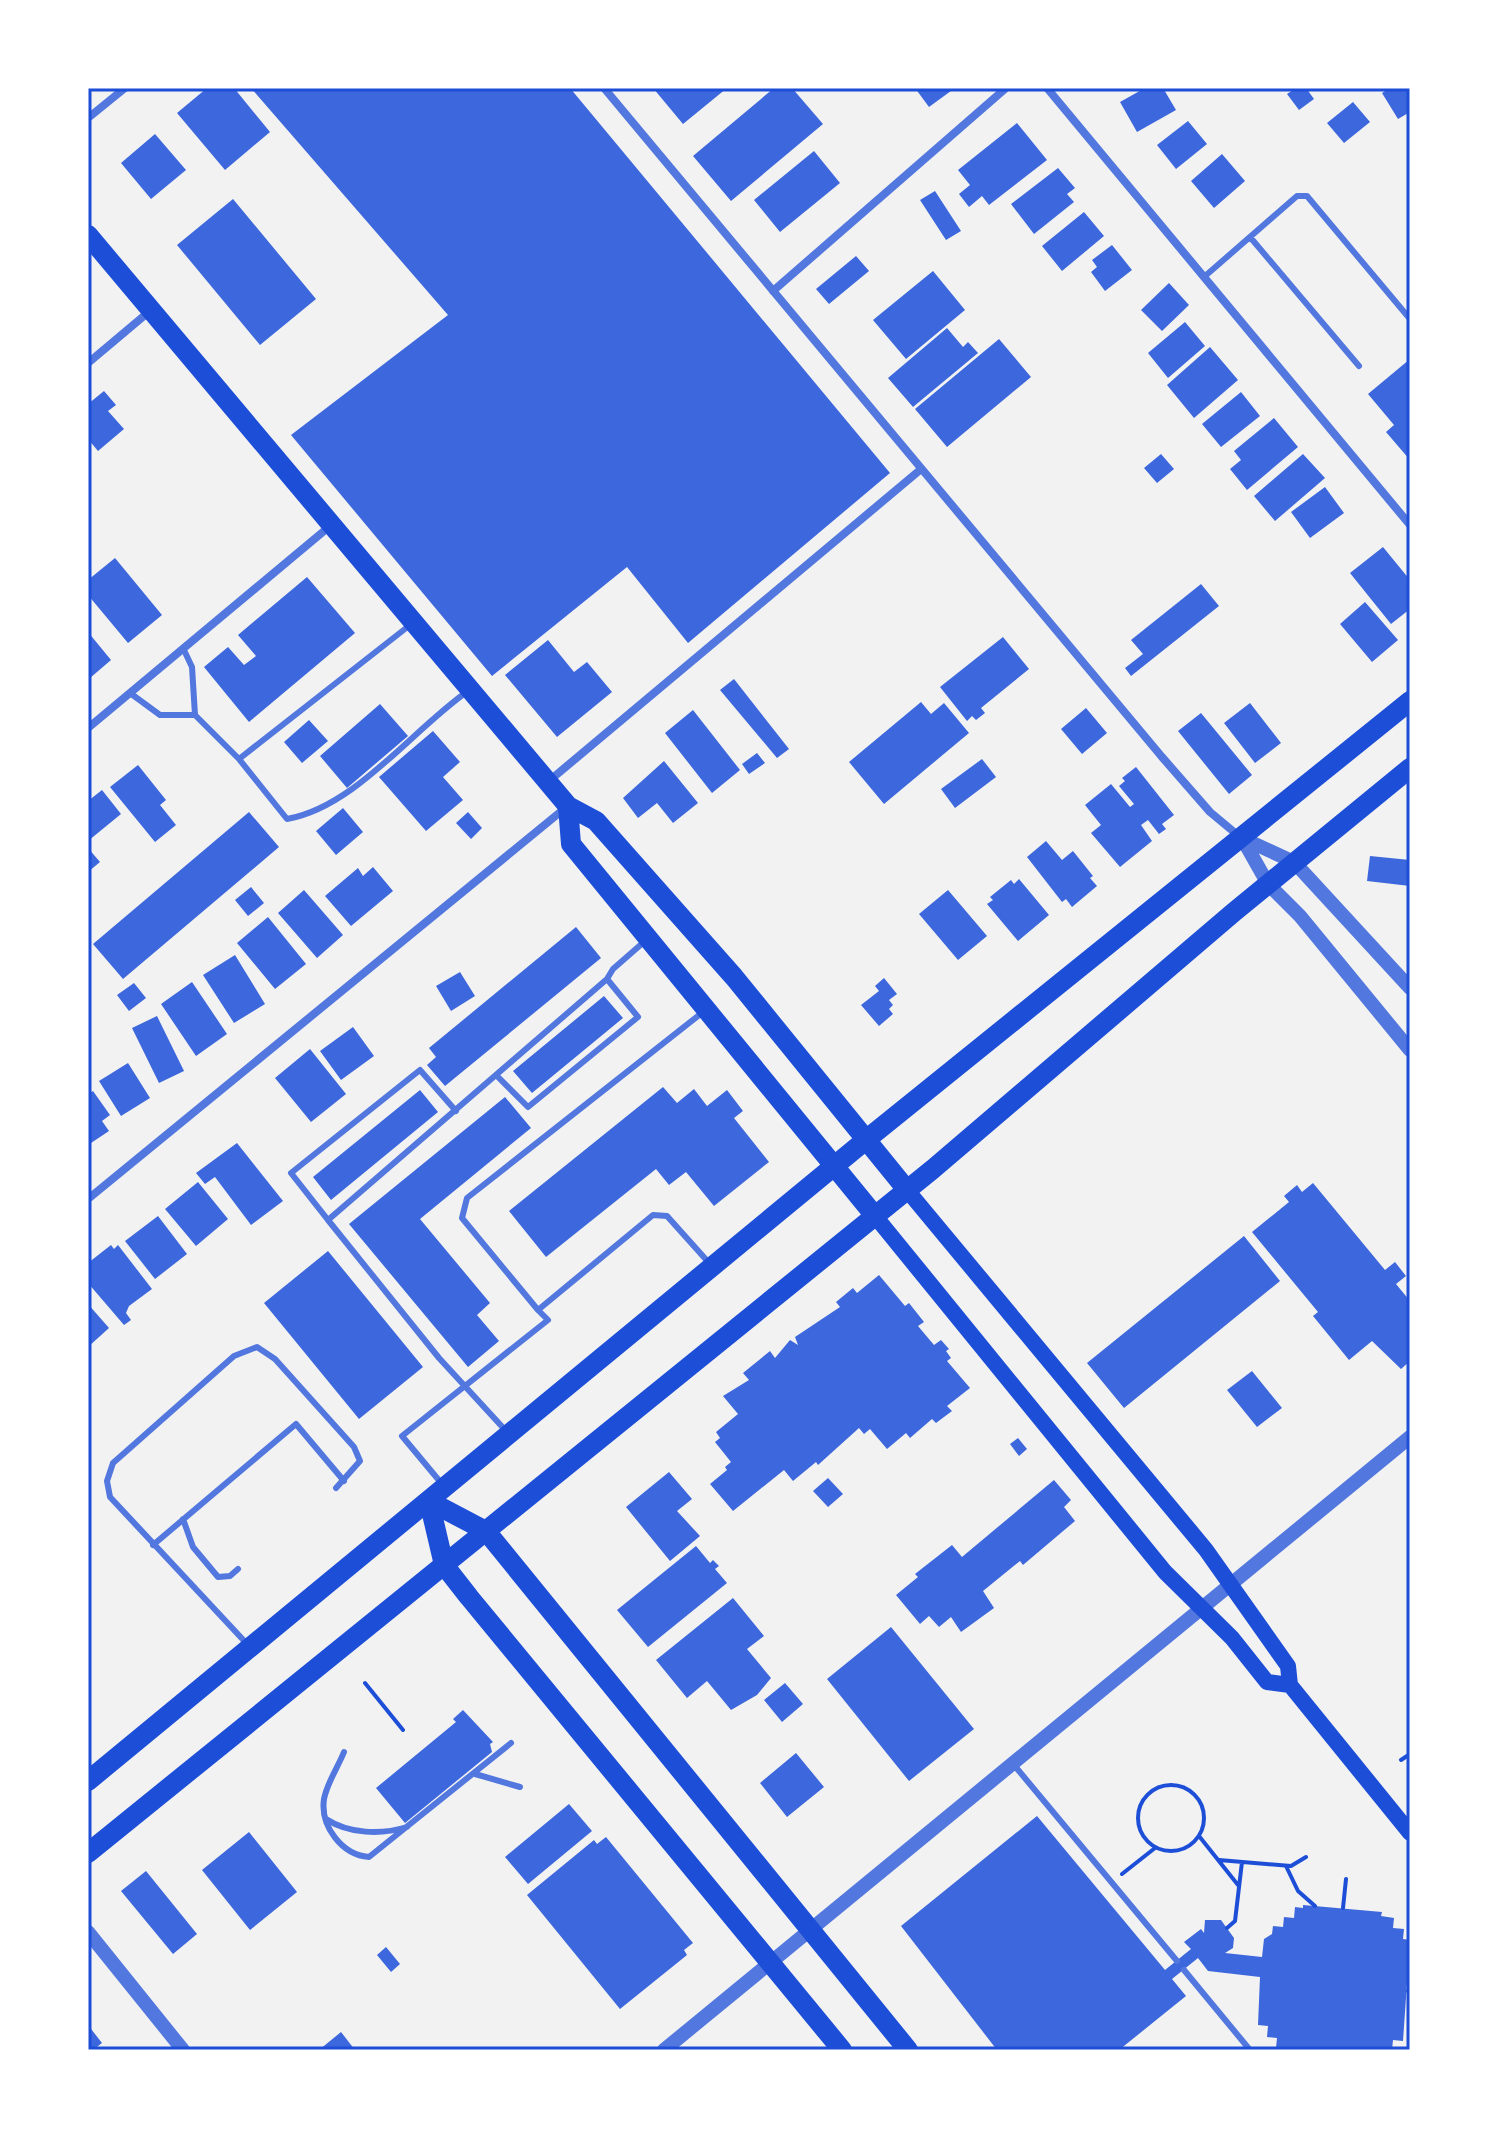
<svg xmlns="http://www.w3.org/2000/svg" width="1498" height="2138" viewBox="0 0 1498 2138" font-family="Quicksand,sans-serif">
  <rect width="100%" height="100%" fill="#f2f2f2"/>
  <path fill="#3d67dc" d="M207 88H234L270 132 225 170 177 113Z
    M251 88H570L890 473 688 643 627 567 492 676 291 435 448 315Z
    M653 88H727L683 124Z
    M774 88H792L823 124 731 201 693 156Z
    M915 88H955L929 107Z
    M1145 88H1163L1176 110 1137 132 1120 102Z
    M1296 88H1306L1314 99 1299 110 1287 94Z
    M1390 88H1410V112L1398 119 1382 93Z
    M1353 102 1370 122 1344 143 1327 123Z
    M1188 121 1207 144 1176 169 1157 145Z
    M1017 123 1047 160 989 205 982 196 969 207 959 194 970 185 958 170Z
    M155 134 186 170 151 199 121 163Z
    M814 151 840 183 780 232 754 200Z
    M1222 154 1245 181 1214 208 1191 181Z
    M1058 168 1075 188 1067 194 1074 202 1034 234 1011 204Z
    M935 191 961 231 946 240 920 200Z
    M233 199 316 299 260 345 177 245Z
    M1084 212 1104 236 1062 271 1042 246Z
    M1112 245 1132 270 1105 291 1091 272 1097 267 1092 260Z
    M856 256 869 271 829 304 816 289Z
    M933 271 965 310 906 359 873 320Z
    M1169 283 1189 305 1162 331 1141 310Z
    M1185 322 1205 346 1168 378 1148 353Z
    M947 328 963 347 968 342 978 353 913 407 888 378Z
    M999 339 1031 377 947 447 915 409Z
    M1210 347 1238 380 1194 418 1167 385Z
    M1410 359V460L1386 432 1394 425 1368 394Z
    M104 391 116 405 108 411 124 429 98 451 88 439V404Z
    M1241 392 1260 416 1221 447 1202 424Z
    M1274 418 1298 447 1247 490 1230 469 1241 460 1234 451Z
    M1161 454 1174 469 1157 483 1144 468Z
    M1303 454 1325 478 1275 521 1254 496Z
    M1325 487 1344 513 1310 538 1291 512Z
    M1383 547 1410 580V609L1391 624 1350 573Z
    M115 558 162 615 128 643 88 595V580Z
    M307 577 355 633 249 722 204 667 228 647 244 665 256 656 238 635Z
    M1201 584 1219 606 1131 676 1125 668 1143 654 1131 640Z
    M1365 602 1398 640 1372 662 1340 624Z
    M88 632 111 660 90 678 88 676Z
    M1003 637 1029 669 981 708 985 713 976 720 972 716 967 721 940 687Z
    M548 640 574 672 587 662 612 692 557 737 505 675Z
    M734 679 789 749 777 758 720 690Z
    M921 702 931 714 944 703 969 733 884 804 849 762Z
    M1250 703 1281 743 1255 763 1224 723Z
    M380 704 408 736 347 788 320 756Z
    M1086 708 1107 733 1082 754 1061 729Z
    M693 710 740 770 712 793 665 733Z
    M1201 713 1252 775 1229 794 1178 731Z
    M309 720 328 741 302 763 284 742Z
    M433 731 460 762 443 777 463 800 426 831 379 777Z
    M757 753 765 763 749 774 742 764Z
    M982 759 996 777 955 808 941 789Z
    M664 761 698 803 673 823 657 803 638 818 623 798Z
    M138 765 166 800 160 805 176 825 155 842 110 787Z
    M1136 767 1174 815 1162 824 1166 829 1159 834 1148 820 1141 825 1152 841 1120 867 1091 833 1101 825 1085 805 1111 784 1130 807 1134 804 1119 786 1125 781 1122 778Z
    M102 790 121 814 88 841V801Z
    M343 808 363 832 336 855 316 831Z
    M249 812 279 847 123 979 93 944Z
    M468 812 482 828 471 839 456 823Z
    M1046 841 1062 860 1073 851 1093 876 1090 878 1097 886 1072 907 1066 899 1062 902 1027 857Z
    M88 848 100 862 88 872Z
    M1370 856 1410 860V886L1367 881Z
    M373 867 393 891 351 926 325 896 358 868 363 876Z
    M1019 879 1049 915 1018 941 987 904 993 900 990 897 1011 880 1014 884Z
    M251 887 264 903 248 916 235 900Z
    M304 890 343 935 317 958 278 913Z
    M948 890 987 936 958 960 919 914Z
    M268 917 306 964 275 989 237 943Z
    M576 927 601 958 445 1086 427 1065 436 1057 429 1048Z
    M235 955 265 1004 234 1023 203 975Z
    M460 972 475 996 451 1011 436 986Z
    M884 978 897 994 889 1000 893 1005 889 1009 893 1014 879 1026 861 1005 879 991 875 986Z
    M192 982 227 1034 196 1056 161 1004Z
    M134 983 146 998 129 1011 117 995Z
    M604 996 623 1018 532 1093 513 1071Z
    M157 1016 184 1071 159 1083 132 1028Z
    M353 1027 374 1056 341 1080 320 1051Z
    M310 1049 346 1094 311 1122 275 1078Z
    M128 1063 150 1098 121 1116 99 1081Z
    M663 1087 677 1103 694 1089 707 1106 727 1090 743 1111 734 1118 769 1162 714 1206 686 1172 669 1185 656 1169 546 1257 509 1211Z
    M420 1090 438 1112 331 1200 313 1177Z
    M93 1091 110 1115 102 1121 109 1131 88 1145V1094Z
    M505 1097 531 1128 420 1219 490 1303 477 1315 499 1341 468 1367 349 1224Z
    M237 1143 283 1201 251 1225 215 1177 205 1184 196 1173Z
    M198 1182 228 1219 196 1246 165 1209Z
    M1313 1183 1385 1270 1395 1262 1406 1276 1396 1284 1410 1301V1361L1401 1369 1372 1341 1349 1360 1313 1316 1318 1312 1252 1232 1289 1202 1284 1196 1297 1185 1302 1192Z
    M158 1216 187 1254 155 1279 125 1241Z
    M1244 1236 1280 1281 1124 1408 1087 1363Z
    M111 1245 114 1249 118 1245 152 1289 129 1306 126 1313 131 1320 124 1325 88 1283V1263Z
    M328 1251 423 1367 359 1419 264 1303Z
    M879 1275 905 1306 909 1303 924 1322 918 1326 934 1345 941 1340 949 1349 946 1351 951 1358 947 1361 970 1388 947 1406 952 1411 936 1423 932 1419 910 1438 906 1433 887 1449 870 1429 864 1434 859 1428 818 1465 816 1462 793 1481 784 1470 733 1511 710 1484 727 1470 725 1467 731 1462 715 1442 720 1438 716 1432 738 1414 723 1396 749 1380 743 1373 770 1351 775 1358 790 1340 798 1345 795 1337 840 1307 836 1302 853 1288 857 1293Z
    M88 1304 109 1328 88 1347Z
    M1252 1371 1282 1408 1257 1427 1227 1390Z
    M1018 1438 1027 1449 1019 1456 1010 1444Z
    M669 1472 692 1499 677 1511 700 1536 670 1561 626 1507Z
    M828 1478 843 1494 828 1507 813 1491Z
    M1054 1480 1071 1500 1064 1507 1075 1521 1023 1565 1020 1561 983 1591 994 1608 961 1632 951 1617 939 1627 929 1616 920 1624 896 1595 918 1577 915 1574 952 1545 962 1557Z
    M696 1546 710 1563 713 1560 719 1566 715 1569 727 1583 648 1647 617 1610Z
    M733 1598 764 1636 747 1649 771 1678 757 1695 731 1710 707 1681 687 1698 656 1660Z
    M891 1627 974 1729 909 1781 827 1679Z
    M785 1683 803 1704 782 1722 764 1700Z
    M463 1710 493 1742 490 1744 492 1752 405 1823 376 1788 456 1722 453 1719Z
    M796 1753 824 1787 787 1817 760 1783Z
    M569 1804 592 1831 528 1884 505 1857Z
    M1037 1816 1165 1970 1191 1949 1184 1942 1201 1929 1204 1933 1205 1920H1221L1234 1938 1233 1948 1225 1953 1262 1957 1264 1939 1272 1934 1273 1926 1283 1927 1284 1917 1294 1918 1295 1907 1303 1908V1905L1382 1912 1381 1916 1394 1918 1393 1928 1404 1929 1403 1939 1410 1940 1403 2041 1393 2040 1392 2050 1276 2048 1277 2038 1267 2037 1268 2026 1258 2025 1260 1977 1208 1971 1198 1958 1172 1979 1186 1996 1119 2050H997L901 1926Z
    M249 1832 297 1892 250 1930 202 1870Z
    M606 1837 693 1943 684 1950 687 1955 620 2009 527 1895 594 1840 597 1844Z
    M146 1871 197 1934 173 1954 121 1891Z
    M386 1947 400 1964 391 1972 377 1955Z
    M88 2025 102 2043 93 2050H88Z
    M341 2032 355 2050H319Z"/>
  <g fill="none" stroke-linecap="round" stroke-linejoin="round">
    <path stroke="#1d4ed8" stroke-width="4" d="M365 1683 403 1730
      M1401 1760 1410 1754
      M1138 1818a33 33 0 1 1 66 0a33 33 0 1 1-66 0Z
      M1199 1836 1238 1885
      M1219 1860 1291 1866 1306 1857
      M1286 1866 1298 1891 1315 1906
      M1122 1874 1155 1848
      M1343 1908 1346 1879
      M1227 1928 1235 1921 1242 1862
      M1408 1991H1410"/>
    <path stroke="#5277de" stroke-width="6" d="M1250 237 1359 366
      M1204 277 1297 196H1307L1410 319
      M183 648 192 667 195 715 239 759 287 819C355 807 412 730 468 691
      M130 693 160 715H195
      M239 759 410 625
      M703 1012 467 1198 462 1218 538 1310 653 1215 667 1216 710 1264
      M497 1076 528 1107 638 1017 607 979
      M328 1220 291 1173 420 1070 456 1111
      M507 1432 439 1358 328 1220 607 979 613 969 645 941
      M442 1484 402 1436 548 1320 538 1310
      M183 1519 193 1547 218 1577 230 1576 238 1569
      M153 1545 296 1424 344 1481
      M248 1645 110 1497 107 1481 113 1463 234 1356 257 1347 275 1359 354 1447 360 1461 336 1488
      M344 1752C338 1767 327 1783 324 1799 320 1826 342 1855 369 1857L511 1743
      M1014 1765 1177 1961
      M475 1774 520 1787
      M326 1819C349 1834 381 1835 407 1827
      M1184 1970 1250 2050"/>
    <path stroke="#5277de" stroke-width="8" d="M604 88 1162 757 1210 812 1240 837
      M1047 88 1410 525
      M88 118 125 88
      M773 291 1006 88
      M88 363 151 310
      M88 728 330 526
      M549 781 920 470
      M88 1199 564 809"/>
    <path stroke="#5277de" stroke-width="14" d="M1242 838 1268 884 1300 916 1410 1050
      M1242 838 1294 862 1410 988
      M88 1932 183 2050
      M664 2050 1410 1437"/>
    <path stroke="#1d4ed8" stroke-width="16" d="M907 1190 1206 1550 1288 1666 1290 1685 1410 1833
      M875 1216 1165 1572 1232 1638 1267 1682 1290 1685"/>
    <path stroke="#1d4ed8" stroke-width="20" d="M88 235 568 806 596 821 734 977 907 1190
      M568 806 571 844 875 1216
      M429 1501 486 1531 908 2050
      M429 1501 444 1565 469 1597 842 2050"/>
    <path stroke="#1d4ed8" stroke-width="20" d="M88 1781 867 1139 1410 701
      M88 1853 933 1169 1234 912 1410 768"/>
  </g>
  <rect width="1498" height="2138" fill="none" stroke="#ffffff" stroke-width="180"/>
  <rect x="90" y="90" width="1318" height="1958" fill="none" stroke="#1d4ed8" stroke-width="3"/>
</svg>
